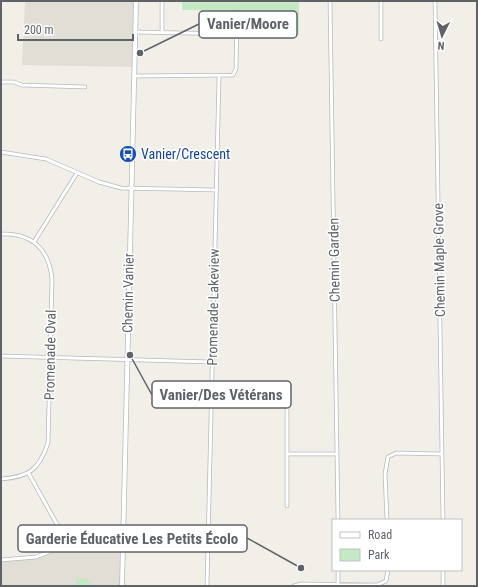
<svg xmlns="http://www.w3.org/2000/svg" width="478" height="587" viewBox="0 0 478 587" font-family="'Roboto Condensed',sans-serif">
  <rect width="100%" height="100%" fill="#f1efe8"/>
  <path fill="#e1ded6" d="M136 1 135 67 22 65 25 2Z
    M122 530V586H1V560L36 557 86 537Z"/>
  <path fill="#c5e8c5" d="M182 1H299V34L256 35V11L182 10Z
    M76 576 78 578 85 579 95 586H76Z"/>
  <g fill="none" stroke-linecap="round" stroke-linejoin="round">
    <defs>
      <path id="street" d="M330 1 338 520
        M381 1V39
        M435 1 443 520
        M135 32 236 34
        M162 32V1
        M134 76 233 75 236 69 237 12
        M1 82H14L22 85 85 87
        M1 152 46 159 99 182 121 188 216 190
        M1 234C32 233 49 249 52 279L48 443C39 470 29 477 1 479
        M34 242 77 173
        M1 356 212 362
        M288 454H337
        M29 474 68 544
        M287 506V401
        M387 520 385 474 388 457 396 453 442 454
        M1 560 36 557 86 537 117 530 208 533
        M338 570V586
        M443 570V586
        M207 586 219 77
        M294 586 301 584 377 585 386 581 388 570"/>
      <path id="secondary" d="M122 586 136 1"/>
    </defs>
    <use href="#street" stroke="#b5b8bc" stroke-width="4.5"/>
    <use href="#secondary" stroke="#b6babf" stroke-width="5.5"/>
    <use href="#street" stroke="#fff" stroke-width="3"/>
    <use href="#secondary" stroke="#fff" stroke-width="4"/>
  </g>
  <defs>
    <symbol id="bus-disc" viewBox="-11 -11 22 22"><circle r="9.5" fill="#1a4fb4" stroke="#fff"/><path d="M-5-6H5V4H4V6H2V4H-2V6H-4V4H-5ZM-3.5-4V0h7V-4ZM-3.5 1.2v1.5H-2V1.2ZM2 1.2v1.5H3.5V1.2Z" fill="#fff"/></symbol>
  </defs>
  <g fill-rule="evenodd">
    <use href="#bus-disc" x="118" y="144" width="20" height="20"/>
  </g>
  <g text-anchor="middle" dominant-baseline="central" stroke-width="3" stroke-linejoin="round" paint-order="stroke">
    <g font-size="14" fill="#164399" stroke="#fff" text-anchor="start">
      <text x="141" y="154">Vanier/Crescent</text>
    </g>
    <g font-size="14" fill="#5f6368" stroke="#fff">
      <text transform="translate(334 260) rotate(-91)">Chemin Garden</text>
      <text transform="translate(439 260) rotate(-91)">Chemin Maple Grove</text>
      <text transform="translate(128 293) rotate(-89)">Chemin Vanier</text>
      <text transform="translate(213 307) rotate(-89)">Promenade Lakeview</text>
      <text transform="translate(50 355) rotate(-89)">Promenade Oval</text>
    </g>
  </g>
  <path fill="none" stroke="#5f6368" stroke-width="1.5" d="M140 53L199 24M130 355L152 395M301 568L247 538"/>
  <g fill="#5f6368" stroke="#fff" stroke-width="1.5">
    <circle cx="140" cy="53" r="4"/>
    <circle cx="130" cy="355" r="4"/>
    <circle cx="301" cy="568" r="4"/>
  </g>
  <g fill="#fff" stroke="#5f6368" stroke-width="1.5">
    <rect x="199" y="11" width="98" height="27" rx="4"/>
    <rect x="152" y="381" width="139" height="27" rx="4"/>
    <rect x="18" y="525" width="229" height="27" rx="4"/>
  </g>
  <g font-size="15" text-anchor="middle" font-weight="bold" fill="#5f6368">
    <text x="248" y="29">Vanier/Moore</text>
    <text x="221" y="400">Vanier/Des Vétérans</text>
    <text x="132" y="544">Garderie Éducative Les Petits Écolo</text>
  </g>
  <rect width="478" height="587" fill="none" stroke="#5f6368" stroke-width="4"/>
  <rect x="332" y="519" width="130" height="52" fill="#ffffff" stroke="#bfc1c3"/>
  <rect x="340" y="532" width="20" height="6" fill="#ffffff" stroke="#bfc1c3"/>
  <text x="368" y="539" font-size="12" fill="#5f6368">Road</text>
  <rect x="340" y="549" width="20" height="12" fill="#c5e8c5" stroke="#bfc1c3"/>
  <text x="368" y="559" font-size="12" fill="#5f6368">Park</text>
  <g transform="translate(442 36) rotate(185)" stroke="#ffffff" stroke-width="3" paint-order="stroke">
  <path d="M0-3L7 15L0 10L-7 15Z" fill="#5f6368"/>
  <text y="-6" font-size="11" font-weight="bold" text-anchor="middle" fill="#5f6368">N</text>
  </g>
  <path d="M18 34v6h115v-6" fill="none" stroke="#5f6368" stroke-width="2"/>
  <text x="24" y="34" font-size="12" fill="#5f6368" stroke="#ffffff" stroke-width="3" paint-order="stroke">200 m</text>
</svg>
